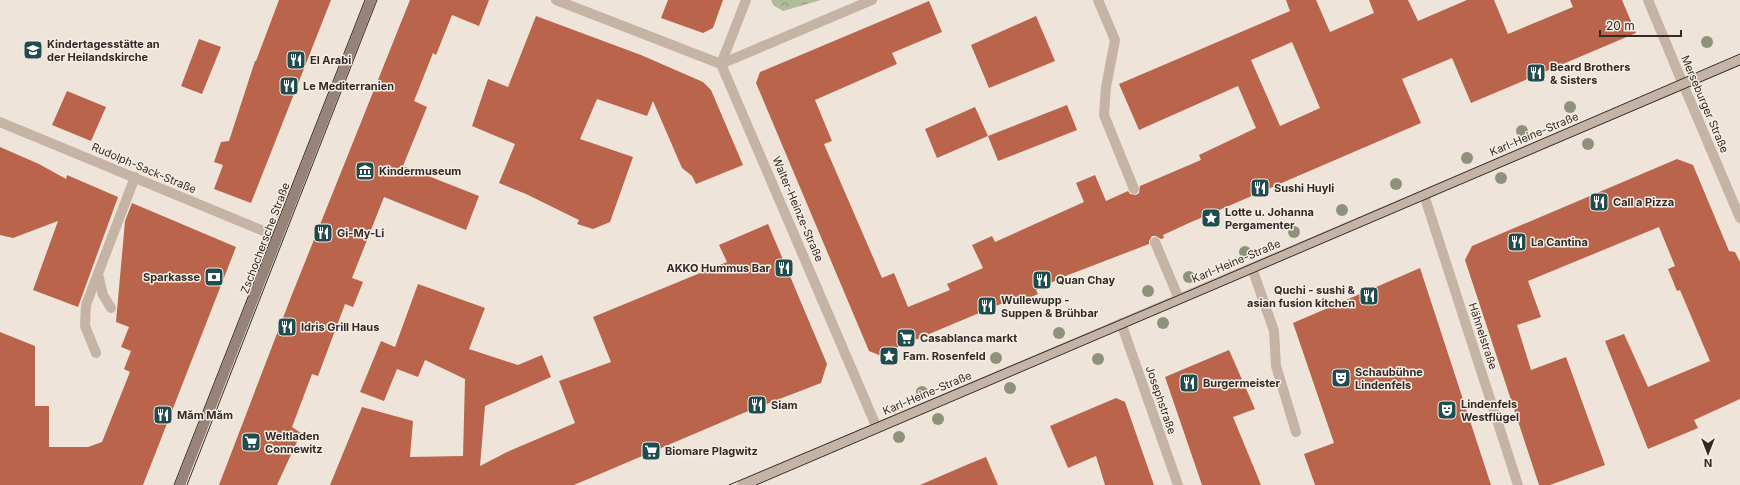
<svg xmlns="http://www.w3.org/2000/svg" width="1740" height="485" viewBox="0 0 1740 485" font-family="Inter,sans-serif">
  <defs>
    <pattern id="park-crowns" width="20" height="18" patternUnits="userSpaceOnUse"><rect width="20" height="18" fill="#b0bb9a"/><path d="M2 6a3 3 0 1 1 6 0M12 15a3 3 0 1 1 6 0" fill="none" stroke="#90987d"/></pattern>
  </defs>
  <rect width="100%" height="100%" fill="#eee4d9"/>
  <path fill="url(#park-crowns)" d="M771 0H821L783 11 773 5Z"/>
  <path fill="#ba654b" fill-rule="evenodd" d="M279 0H331L251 203 214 189 223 165 214 162 221 142 229 141 255 61H256Z
    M410 0H489L479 26 452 15 436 55 433 53 414 101 427 107 403 166 479 196 466 230 384 197 352 278 363 282 353 307 345 304 318 376 312 374 292 427 301 433 277 485H219L291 297Z
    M668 0H723L713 28 703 33 661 18Z
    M1286 0H1316L1330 32 1374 13 1369 0H1408L1418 21 1467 0H1494L1508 34 1573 7 1570 0H1622L1636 33 1471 103 1452 58 1402 79 1421 123 1189 223 1163 235 1164 238 1161 239 1156 236H1152L1149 241V244L1063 277 1036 290 1038 294 1018 303 1015 298 879 355 869 351 756 83 760 72 929 1 942 32 892 53 897 64 815 100 832 141 824 144 882 278 894 273 908 307 950 290 947 284 983 268 972 245 992 236 995 242 1084 202 1076 183 1095 175 1106 201 1128 191 1130 194 1136 195 1139 193 1140 186 1201 160 1199 155 1256 128 1238 86 1139 130 1119 84 1290 11ZM1292 42 1320 108 1280 126 1251 60Z
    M536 16 641 55 703 82 711 90 743 165 696 184 692 176 682 168 653 101 647 116 597 99 580 139 633 157 610 222 593 229 577 224 579 220 526 194 499 183 515 144 472 126 488 79 508 87Z
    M1036 16 1055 61 989 88 971 45Z
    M199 39 221 47 202 94 181 86Z
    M67 91 106 107 91 141 52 125Z
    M1067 105 1077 130 998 161 988 136Z
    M975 107 988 136 937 158 925 129Z
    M0 147 39 164 66 179 67 175 118 197 78 307 33 290 58 221 13 238 0 235Z
    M1677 159 1693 165 1729 251 1735 252 1740 262V399L1694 420 1698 428 1648 449 1605 341 1624 334 1648 387 1710 361 1680 290 1677 291 1668 269 1675 266 1659 227 1528 281 1541 317 1517 325 1531 370 1566 357 1605 465 1550 485H1539L1465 260 1472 246Z
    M132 203 236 247 143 485H0V332L35 346V406H49V447H88L102 442 130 372 124 369 131 351 121 347 129 327 116 322 125 221Z
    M768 224 827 364 821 383 741 414 574 485H330L362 407 413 421 410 457 463 456 465 379 425 360 418 377 397 369 384 401 360 392 381 341 395 347 418 284 485 308 469 349 518 365 542 355 551 377 485 406 480 466 507 452 575 423 559 381 611 362 593 317 727 262 719 245Z
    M1420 268 1491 485H1315L1304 454 1334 443 1293 323Z
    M1229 350 1255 409 1233 417 1261 485H1202L1165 377Z
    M1116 398 1125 402 1154 485H1105L1096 456 1068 468 1050 426Z
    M986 457 998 485H920L971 463Z"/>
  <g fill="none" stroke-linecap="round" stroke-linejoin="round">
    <path stroke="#c5b4a6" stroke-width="10" d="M1098 0 1115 40 1106 87 1104 115 1134 189
      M1155 242 1179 299
      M1252 268 1274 331 1276 366 1296 432
      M98 274 103 295 111 308
      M96 353 85 326 86 305 135 177"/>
    <path stroke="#c5b4a6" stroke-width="10" d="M1683 84 1740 218"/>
    <path stroke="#c5b4a6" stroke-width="10" d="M556 0 721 64 872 0
      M746 0 721 64 877 428
      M1648 0 1683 84
      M0 122 278 237
      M1424 195 1518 485
      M1121 323 1178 485"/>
    <path stroke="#c5b4a6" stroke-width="10" d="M742 485 1740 60"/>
    <path stroke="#988378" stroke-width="10" d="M180 485 371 0"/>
    <path stroke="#322a26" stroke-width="1" d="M174 485 365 0
      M187 485 377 0
      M729 485 1177 296 1740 54
      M756 485 1740 65"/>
  </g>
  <g fill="#8f917a">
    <circle cx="1707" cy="42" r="6"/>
    <circle cx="1570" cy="107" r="6"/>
    <circle cx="1522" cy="131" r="6"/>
    <circle cx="1588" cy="144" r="6"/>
    <circle cx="1467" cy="158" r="6"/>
    <circle cx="1501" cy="178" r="6"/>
    <circle cx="1396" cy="184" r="6"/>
    <circle cx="1342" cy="210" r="6"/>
    <circle cx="1294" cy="232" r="6"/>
    <circle cx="1245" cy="252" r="6"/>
    <circle cx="1189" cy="277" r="6"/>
    <circle cx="1148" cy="291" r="6"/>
    <circle cx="1163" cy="323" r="6"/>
    <circle cx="1059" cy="333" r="6"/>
    <circle cx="996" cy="358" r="6"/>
    <circle cx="1098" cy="359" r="6"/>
    <circle cx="1010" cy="388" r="6"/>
    <circle cx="922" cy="392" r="6"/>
    <circle cx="938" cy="419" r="6"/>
    <circle cx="899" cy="437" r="6"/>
  </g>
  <defs>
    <symbol id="school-square" viewBox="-11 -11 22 22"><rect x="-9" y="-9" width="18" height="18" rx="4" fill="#204c4f" stroke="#f6eee4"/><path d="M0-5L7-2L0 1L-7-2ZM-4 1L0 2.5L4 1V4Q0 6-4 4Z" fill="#fff"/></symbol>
    <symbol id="restaurant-square" viewBox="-11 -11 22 22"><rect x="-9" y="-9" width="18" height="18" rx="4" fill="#204c4f" stroke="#f6eee4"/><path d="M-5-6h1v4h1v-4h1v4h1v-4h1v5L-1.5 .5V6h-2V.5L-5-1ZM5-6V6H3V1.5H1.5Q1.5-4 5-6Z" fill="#fff"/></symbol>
    <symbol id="museum-square" viewBox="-11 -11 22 22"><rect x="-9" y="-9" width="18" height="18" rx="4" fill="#204c4f" stroke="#f6eee4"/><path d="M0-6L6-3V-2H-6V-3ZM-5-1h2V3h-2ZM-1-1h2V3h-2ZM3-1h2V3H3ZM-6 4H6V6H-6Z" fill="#fff"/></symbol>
    <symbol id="sight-square" viewBox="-11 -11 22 22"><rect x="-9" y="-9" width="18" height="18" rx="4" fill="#204c4f" stroke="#f6eee4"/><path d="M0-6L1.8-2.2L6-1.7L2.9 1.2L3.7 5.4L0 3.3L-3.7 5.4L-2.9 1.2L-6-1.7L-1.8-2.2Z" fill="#fff"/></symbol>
    <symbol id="bank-square" viewBox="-11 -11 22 22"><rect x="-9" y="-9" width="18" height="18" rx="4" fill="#204c4f" stroke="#f6eee4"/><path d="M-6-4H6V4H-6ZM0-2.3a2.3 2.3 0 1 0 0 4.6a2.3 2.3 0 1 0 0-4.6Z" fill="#fff"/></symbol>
    <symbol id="supermarket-square" viewBox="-11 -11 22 22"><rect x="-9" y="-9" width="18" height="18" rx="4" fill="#204c4f" stroke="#f6eee4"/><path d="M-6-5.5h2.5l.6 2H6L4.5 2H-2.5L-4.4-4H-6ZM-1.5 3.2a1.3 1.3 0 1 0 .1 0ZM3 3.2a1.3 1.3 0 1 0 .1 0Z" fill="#fff"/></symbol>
    <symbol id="theatre-square" viewBox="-11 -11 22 22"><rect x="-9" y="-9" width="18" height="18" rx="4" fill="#204c4f" stroke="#f6eee4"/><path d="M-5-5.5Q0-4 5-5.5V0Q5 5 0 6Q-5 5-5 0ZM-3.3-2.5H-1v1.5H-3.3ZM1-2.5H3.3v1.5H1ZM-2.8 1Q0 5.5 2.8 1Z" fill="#fff"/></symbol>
  </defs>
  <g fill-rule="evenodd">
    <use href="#school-square" x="22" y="39" width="22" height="22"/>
    <use href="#restaurant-square" x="285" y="49" width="22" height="22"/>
    <use href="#restaurant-square" x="1525" y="62" width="22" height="22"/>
    <use href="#restaurant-square" x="278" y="75" width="22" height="22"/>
    <use href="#museum-square" x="354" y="160" width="22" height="22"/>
    <use href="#restaurant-square" x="1249" y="177" width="22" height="22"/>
    <use href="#restaurant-square" x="1588" y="191" width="22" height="22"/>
    <use href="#sight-square" x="1200" y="207" width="22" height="22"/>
    <use href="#restaurant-square" x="312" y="222" width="22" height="22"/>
    <use href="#restaurant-square" x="1506" y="231" width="22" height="22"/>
    <use href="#restaurant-square" x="773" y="257" width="22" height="22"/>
    <use href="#bank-square" x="203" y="266" width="22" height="22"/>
    <use href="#restaurant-square" x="1031" y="269" width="22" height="22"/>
    <use href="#restaurant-square" x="1358" y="285" width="22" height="22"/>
    <use href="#restaurant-square" x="976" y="295" width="22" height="22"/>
    <use href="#restaurant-square" x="276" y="316" width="22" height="22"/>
    <use href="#supermarket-square" x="895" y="327" width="22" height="22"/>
    <use href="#sight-square" x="878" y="345" width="22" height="22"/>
    <use href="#theatre-square" x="1330" y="367" width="22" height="22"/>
    <use href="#restaurant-square" x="1178" y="372" width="22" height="22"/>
    <use href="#restaurant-square" x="746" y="394" width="22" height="22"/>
    <use href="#theatre-square" x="1436" y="399" width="22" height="22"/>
    <use href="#restaurant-square" x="152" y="404" width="22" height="22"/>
    <use href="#supermarket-square" x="240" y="431" width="22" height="22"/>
    <use href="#supermarket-square" x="640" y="440" width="22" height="22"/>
  </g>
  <g text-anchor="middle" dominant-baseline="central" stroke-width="3" stroke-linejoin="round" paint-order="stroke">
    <g font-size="11" font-weight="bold" fill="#322a26" stroke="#f6eee4" text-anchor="start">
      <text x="47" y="44">Kindertagesstätte an<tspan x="47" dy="13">der Heilandskirche</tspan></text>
      <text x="310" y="60">El Arabi</text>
      <text x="1550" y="67">Beard Brothers<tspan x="1550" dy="13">&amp; Sisters</tspan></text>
      <text x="303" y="86">Le Mediterranien</text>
      <text x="379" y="171">Kindermuseum</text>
      <text x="1274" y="188">Sushi Huyli</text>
      <text x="1613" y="202">Call a Pizza</text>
      <text x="1225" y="212">Lotte u. Johanna<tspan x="1225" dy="13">Pergamenter</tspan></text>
      <text x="337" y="233">Gi-My-Li</text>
      <text x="1531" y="242">La Cantina</text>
      <text x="770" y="268" text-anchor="end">AKKO Hummus Bar</text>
      <text x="200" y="277" text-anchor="end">Sparkasse</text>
      <text x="1056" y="280">Quan Chay</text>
      <text x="1355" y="290" text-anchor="end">Quchi - sushi &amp;<tspan x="1355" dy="13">asian fusion kitchen</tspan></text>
      <text x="1001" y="300">Wullewupp -<tspan x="1001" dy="13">Suppen &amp; Brühbar</tspan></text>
      <text x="301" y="327">Idris Grill Haus</text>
      <text x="920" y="338">Casablanca markt</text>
      <text x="903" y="356">Fam. Rosenfeld</text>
      <text x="1355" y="372">Schaubühne<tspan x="1355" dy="13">Lindenfels</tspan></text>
      <text x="1203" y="383">Burgermeister</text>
      <text x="1461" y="404">Lindenfels<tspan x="1461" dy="13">Westflügel</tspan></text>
      <text x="771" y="405">Siam</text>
      <text x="177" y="415">Măm Măm</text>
      <text x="265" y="436">Weltladen<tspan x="265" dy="13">Connewitz</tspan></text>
      <text x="665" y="451">Biomare Plagwitz</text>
    </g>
    <g font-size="11" fill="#322a26" stroke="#f6eee4">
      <text transform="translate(1705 104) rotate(67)">Merseburger Straße</text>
      <text transform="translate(1534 134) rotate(-23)">Karl-Heine-Straße</text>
      <text transform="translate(144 168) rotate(23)">Rudolph-Sack-Straße</text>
      <text transform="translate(798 209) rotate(67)">Walter-Heinze-Straße</text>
      <text transform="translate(265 238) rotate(-69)">Zschochersche Straße</text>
      <text transform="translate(1236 261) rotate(-23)">Karl-Heine-Straße</text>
      <text transform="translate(1483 336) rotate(72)">Hähnelstraße</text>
      <text transform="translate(927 393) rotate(-23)">Karl-Heine-Straße</text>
      <text transform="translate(1161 400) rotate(71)">Josephstraße</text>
    </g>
  </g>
  <g transform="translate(1708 453) rotate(180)" stroke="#f6eee4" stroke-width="3" paint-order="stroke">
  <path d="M0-3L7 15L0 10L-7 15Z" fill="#322a26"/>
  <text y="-6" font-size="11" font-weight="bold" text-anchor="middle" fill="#322a26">N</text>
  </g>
  <path d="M1600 30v6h81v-6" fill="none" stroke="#322a26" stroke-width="2"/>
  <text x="1606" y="30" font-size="12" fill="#322a26" stroke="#f6eee4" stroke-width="3" paint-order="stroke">20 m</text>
</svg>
